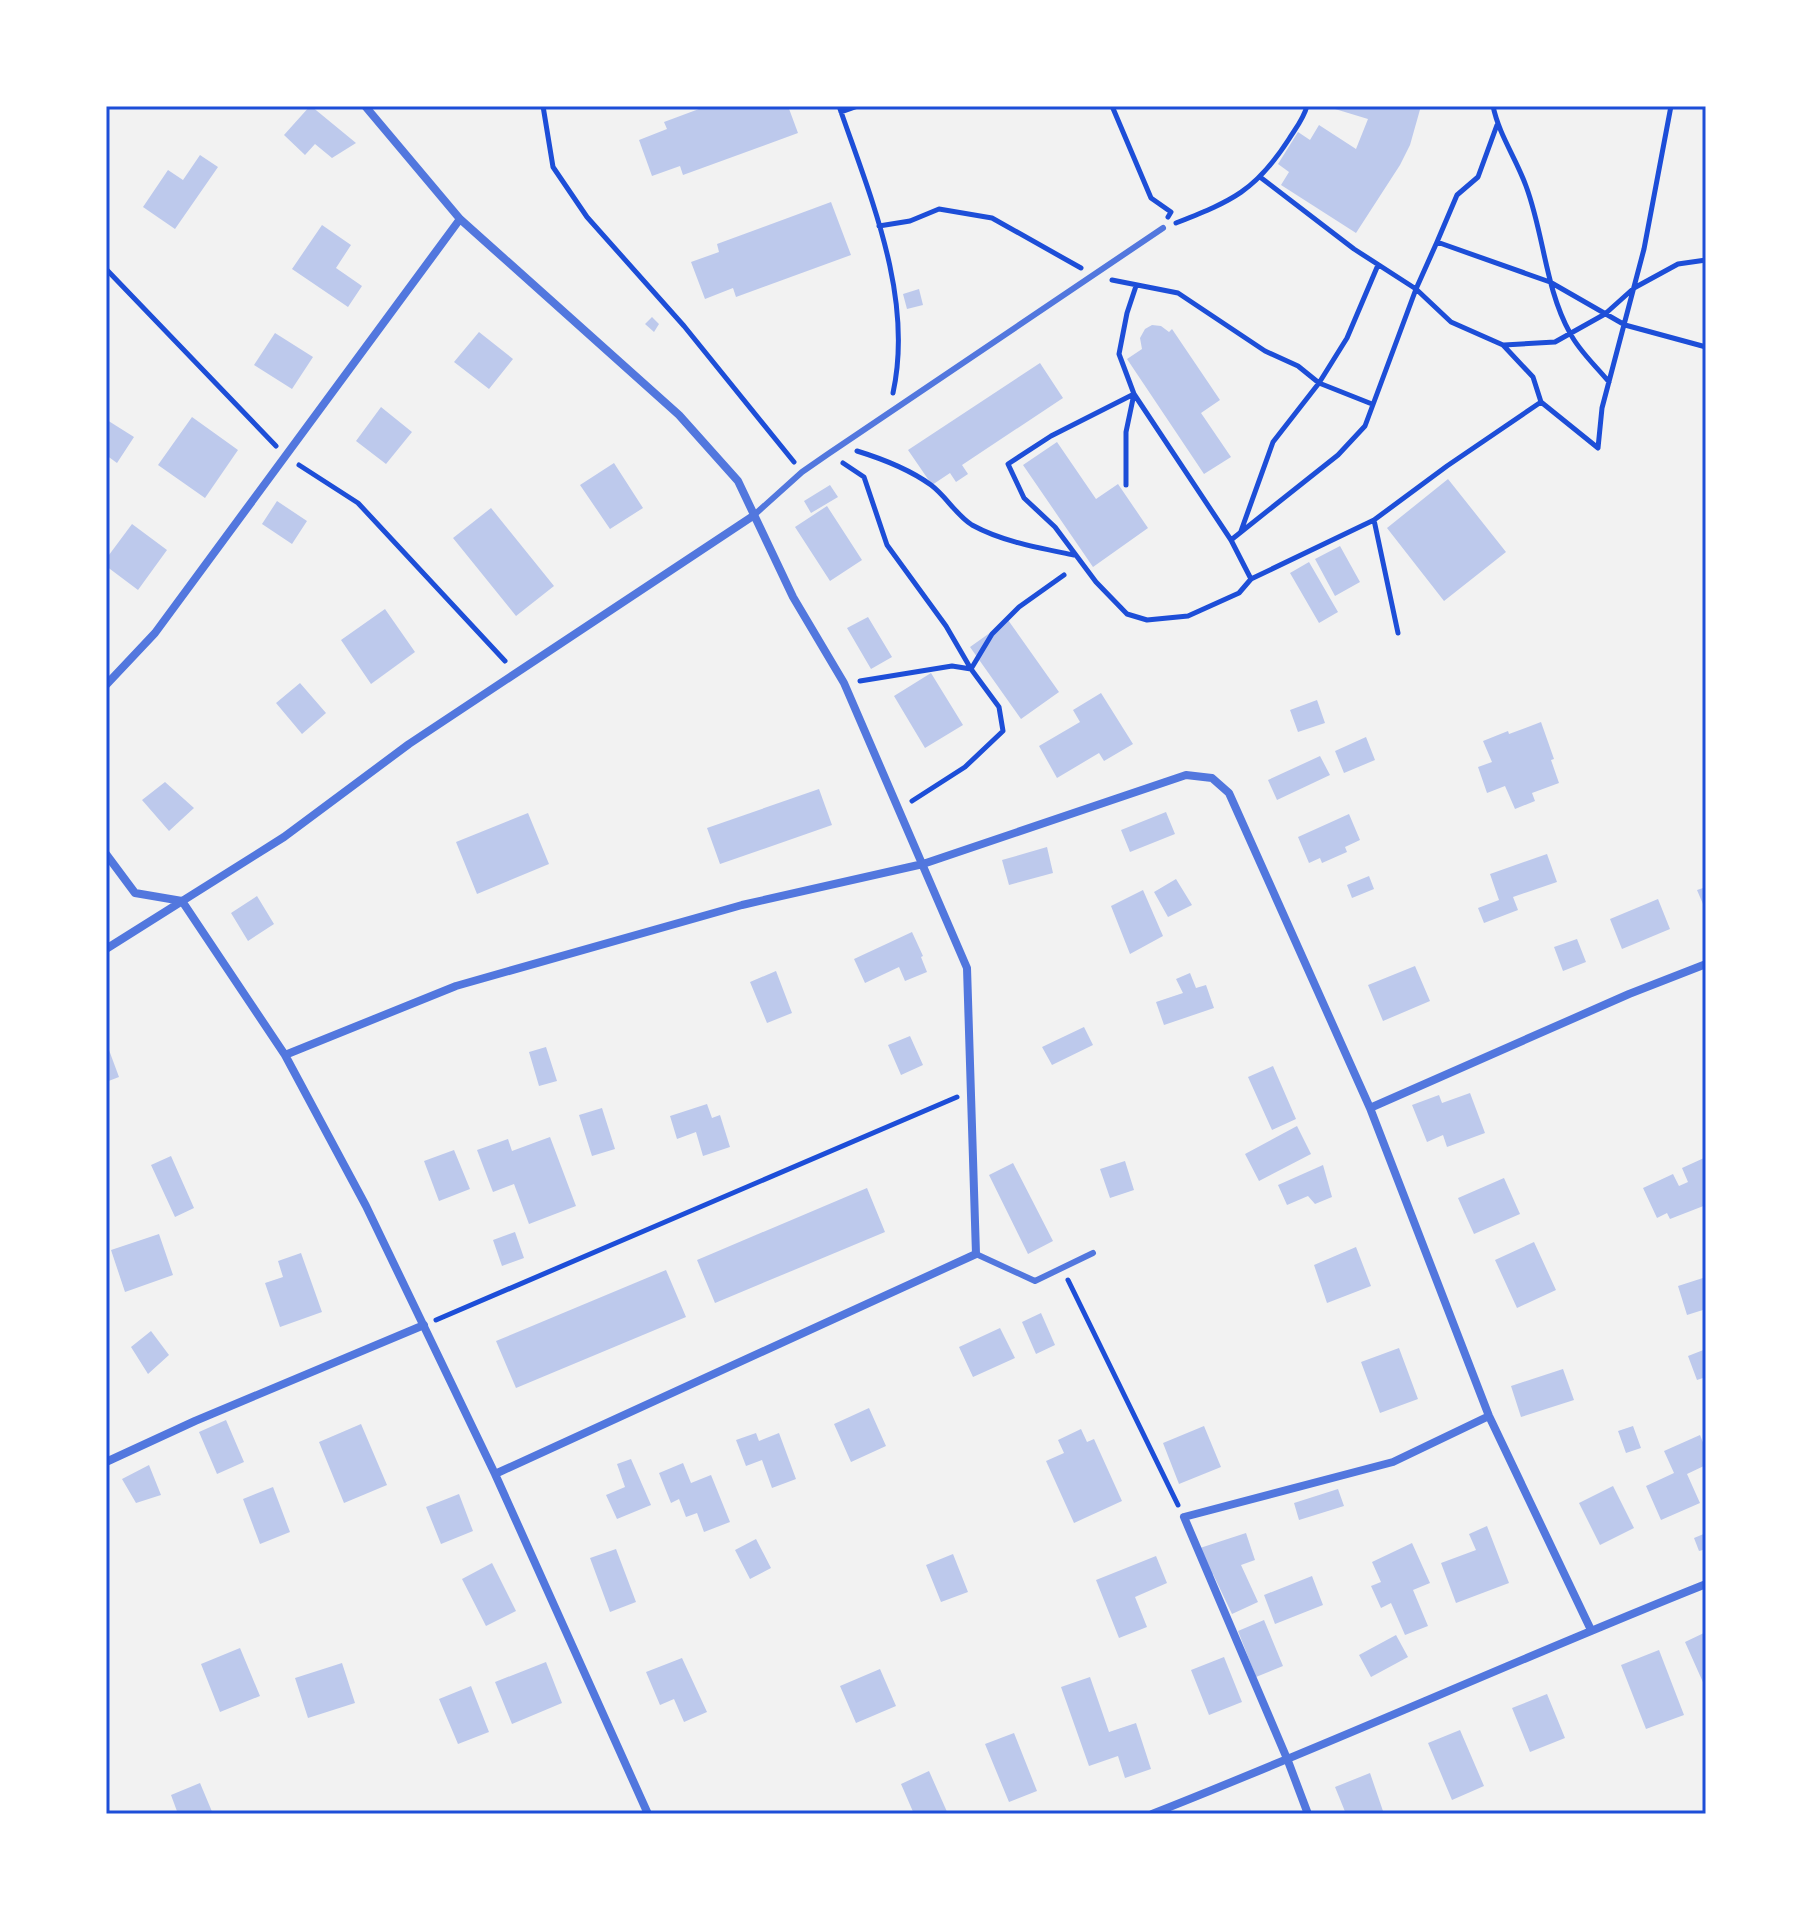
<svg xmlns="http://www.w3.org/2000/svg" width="1812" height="1920" viewBox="0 0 1812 1920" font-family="'Source Serif 4',serif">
  <rect width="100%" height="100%" fill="#f2f2f2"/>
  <path fill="#bdc9ec" d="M310 106H311L356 143 332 158 315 144 305 155 284 135Z
    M707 106H788L798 133 683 175 680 166 652 176 639 140 667 129 664 122Z
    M1335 106H1421L1410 145 1400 165 1356 233 1281 185 1289 172 1278 164 1298 132 1310 140 1319 125 1356 149 1368 119 1335 109Z
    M200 155 218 167 175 229 143 207 168 170 183 180Z
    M831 202 851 255 736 297 733 288 705 299 691 262 719 252 717 244Z
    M322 225 351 245 336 268 362 286 348 307 292 269Z
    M919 289 923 305 907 309 903 294Z
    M652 317 659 324 654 332 645 324Z
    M1152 325 1161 326 1169 332 1172 329 1220 400 1201 413 1231 457 1204 474 1127 359 1142 349 1140 338 1145 329Z
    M479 332 513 359 489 389 454 362Z
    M275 333 313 357 292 389 254 365Z
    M1040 363 1063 398 962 465 968 474 956 482 950 473 932 485 908 450Z
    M381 407 412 432 386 464 356 441Z
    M192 417 238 450 205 498 158 465Z
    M107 420 134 437 117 463 106 455Z
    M1057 442 1096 499 1118 484 1148 528 1093 567 1023 465Z
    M614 463 643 508 610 529 580 485Z
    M1448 479 1506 552 1444 601 1387 528Z
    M830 485 838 497 811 513 804 501Z
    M277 501 307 521 292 544 262 524Z
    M827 506 862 560 830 581 795 527Z
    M491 508 554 586 516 616 453 538Z
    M132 524 167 550 138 590 106 566V559Z
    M1340 546 1360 582 1335 596 1315 559Z
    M1309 562 1338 612 1319 623 1290 573Z
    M385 609 415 652 371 684 341 640Z
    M868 617 892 657 871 669 847 628Z
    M1008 620 1059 692 1021 719 970 647Z
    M931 673 963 725 925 748 894 696Z
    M300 683 326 713 302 734 276 703Z
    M1101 693 1133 744 1104 761 1099 753 1057 778 1039 746 1080 722 1073 710Z
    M1317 700 1325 723 1298 732 1290 710Z
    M1541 722 1554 759 1551 760 1559 783 1532 793 1535 801 1515 809 1505 786 1487 793 1478 767 1492 762 1483 741 1508 731 1509 734Z
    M1366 737 1375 760 1344 773 1335 751Z
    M1320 756 1330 775 1277 800 1268 780Z
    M165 782 194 808 169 831 142 800Z
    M819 789 832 825 720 864 707 828Z
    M1166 812 1175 834 1130 852 1121 830Z
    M528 813 549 864 477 894 456 842Z
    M1349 814 1360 840 1345 847 1347 852 1322 863 1320 858 1309 863 1298 837Z
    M1047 847 1053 873 1009 885 1002 860Z
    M1547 854 1557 882 1513 897 1518 910 1484 923 1478 908 1499 900 1490 874Z
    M1369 876 1374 889 1352 898 1347 885Z
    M1176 879 1192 905 1168 917 1154 892Z
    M1706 887V911L1697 890Z
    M1143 890 1163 936 1130 954 1111 906Z
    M257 896 274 924 248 941 231 913Z
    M1658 899 1670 929 1622 949 1610 919Z
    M912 932 923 956 921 957 927 972 905 981 899 967 865 983 854 959Z
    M1577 939 1586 962 1563 971 1554 947Z
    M1415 966 1430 1001 1383 1021 1368 985Z
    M776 971 792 1013 767 1023 750 982Z
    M1190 973 1196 988 1206 985 1214 1008 1164 1025 1156 1002 1183 993 1176 979Z
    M1084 1027 1093 1045 1052 1065 1042 1047Z
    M910 1036 923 1065 901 1075 888 1045Z
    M106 1042 119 1077 106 1082Z
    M546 1047 557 1081 539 1086 529 1052Z
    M1273 1066 1296 1119 1272 1130 1248 1077Z
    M1470 1093 1485 1133 1447 1147 1443 1135 1427 1142 1412 1105 1439 1095 1442 1103Z
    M707 1104 712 1118 720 1115 730 1147 703 1156 696 1132 677 1139 670 1116Z
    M602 1108 615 1149 592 1156 579 1115Z
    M1297 1126 1311 1154 1259 1181 1245 1154Z
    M550 1137 576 1206 529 1224 514 1184 493 1192 477 1150 508 1139 512 1151Z
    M454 1150 470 1189 439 1201 424 1161Z
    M171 1156 194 1208 175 1217 151 1165Z
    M1704 1158 1706 1164V1205L1670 1219 1667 1213 1657 1218 1643 1188 1673 1174 1679 1186 1688 1182 1682 1168Z
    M1125 1161 1134 1190 1110 1198 1100 1169Z
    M1013 1163 1053 1241 1028 1254 989 1175Z
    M1323 1165 1332 1197 1315 1204 1308 1196 1287 1205 1278 1185Z
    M1504 1178 1520 1214 1474 1234 1458 1198Z
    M867 1188 885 1232 715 1303 697 1260Z
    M515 1232 524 1258 502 1266 493 1240Z
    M159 1234 173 1275 125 1292 111 1250Z
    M1534 1242 1556 1290 1517 1308 1495 1260Z
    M1356 1247 1371 1286 1327 1303 1314 1265Z
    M301 1253 322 1312 280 1327 265 1283 283 1277 278 1261Z
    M666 1270 686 1317 516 1388 496 1341Z
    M1706 1277V1309L1687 1315 1678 1286Z
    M1041 1313 1055 1345 1036 1354 1022 1322Z
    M1000 1328 1015 1358 973 1377 959 1347Z
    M151 1331 169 1355 148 1374 131 1347Z
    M1399 1348 1418 1399 1380 1413 1361 1362Z
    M1706 1349V1377L1697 1380 1688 1356Z
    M1563 1369 1574 1400 1521 1417 1511 1386Z
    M869 1408 886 1446 851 1462 834 1424Z
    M226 1420 244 1462 217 1474 199 1432Z
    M361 1424 387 1485 344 1503 319 1442Z
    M1204 1426 1221 1467 1179 1484 1163 1443Z
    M1633 1426 1641 1448 1626 1453 1618 1431Z
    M1081 1429 1087 1442 1094 1439 1122 1501 1074 1523 1046 1461 1064 1453 1058 1440Z
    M756 1433 759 1441 779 1433 796 1479 772 1488 762 1460 746 1466 736 1440Z
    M1700 1435 1706 1450V1465L1687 1474 1700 1503 1661 1520 1646 1486 1674 1473 1664 1451Z
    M631 1459 651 1505 617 1519 606 1495 625 1487 617 1464Z
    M683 1463 691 1483 711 1475 730 1522 704 1532 697 1513 686 1517 679 1499 671 1503 659 1473Z
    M149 1465 161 1495 136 1503 122 1479Z
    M1613 1486 1634 1528 1600 1545 1579 1503Z
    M273 1487 290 1532 260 1544 243 1499Z
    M1338 1489 1344 1506 1299 1520 1294 1503Z
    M459 1494 473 1531 441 1544 426 1507Z
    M1487 1526 1509 1583 1456 1603 1441 1563 1476 1550 1469 1534Z
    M1246 1533 1255 1560 1241 1565 1258 1602 1232 1614 1213 1574 1209 1575 1200 1548Z
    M1706 1533V1549L1699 1551 1694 1538Z
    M756 1539 771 1568 750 1579 735 1550Z
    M1412 1543 1430 1583 1413 1590 1428 1626 1405 1635 1391 1603 1381 1608 1371 1586 1381 1582 1372 1562Z
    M616 1549 636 1602 610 1612 590 1558Z
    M953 1554 968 1592 941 1602 926 1565Z
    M1156 1556 1167 1583 1135 1597 1147 1627 1119 1638 1096 1580Z
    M492 1563 516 1611 486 1626 462 1579Z
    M1312 1576 1323 1605 1275 1624 1264 1595Z
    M1264 1620 1283 1666 1256 1677 1238 1631Z
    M1706 1632V1689L1685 1642Z
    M1396 1635 1408 1657 1371 1677 1359 1655Z
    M240 1648 260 1696 220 1712 201 1664Z
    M1659 1650 1684 1715 1646 1729 1621 1665Z
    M1224 1657 1242 1702 1209 1715 1191 1670Z
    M682 1658 707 1712 684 1722 674 1699 660 1705 646 1672Z
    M546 1662 562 1703 512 1724 495 1682Z
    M342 1663 355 1703 308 1718 295 1678Z
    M880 1669 896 1706 856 1723 840 1686Z
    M1090 1677 1109 1732 1136 1723 1151 1769 1125 1778 1118 1756 1089 1766 1061 1687Z
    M471 1686 489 1732 458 1744 439 1699Z
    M1547 1694 1565 1738 1530 1752 1512 1708Z
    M1460 1730 1484 1786 1452 1800 1428 1743Z
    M1014 1733 1037 1791 1009 1802 985 1744Z
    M929 1771 948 1814H914L901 1784Z
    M1370 1773 1384 1814H1346L1335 1787Z
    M200 1783 213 1814H178L171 1795Z"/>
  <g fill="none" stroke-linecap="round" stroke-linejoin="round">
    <path stroke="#1d4ed8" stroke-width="5" d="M543 106 553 167 587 217 684 326 794 462
      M839 106C870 196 914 297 893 393
      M1112 106 1151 198 1171 212 1168 217
      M1493 106C1499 135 1516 158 1526 186 1544 234 1545 288 1570 333 1579 351 1596 366 1609 382
      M841 112 858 106
      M1260 177 1354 249 1416 289 1451 322 1503 345 1533 377 1541 402 1598 448 1602 408 1644 249 1671 106
      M1176 223C1231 201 1255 192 1289 139 1296 128 1304 118 1307 106
      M879 226 910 221 939 209 992 218 1081 268
      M1437 242 1457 195 1478 177 1497 125
      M106 269 276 446
      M1112 280 1178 293 1265 351 1298 366 1319 383 1372 404
      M1504 345 1555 342 1605 314 1634 288 1678 264 1706 260
      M857 451C883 459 909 469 931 485 946 496 956 515 972 525 1003 542 1040 548 1074 555
      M843 463 864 477 887 545 946 626 971 669 999 707 1003 731 965 767 912 801
      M299 465 358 503 505 661
      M1126 485V432L1134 394 1119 354 1127 313 1136 286
      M1374 520 1251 579 1239 593 1188 616 1147 620 1127 614 1096 582 1055 527 1024 498 1008 464 1051 436 1134 394 1231 540 1338 455 1365 426 1416 289 1437 242 1550 282 1625 325 1706 347
      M1241 531 1273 442 1319 383 1347 338 1378 265
      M1231 540 1251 579
      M1398 633 1374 520 1447 466 1541 402
      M860 681 952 666 971 669 992 634 1019 607 1064 575
      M1068 1280 1178 1505
      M436 1320 957 1097"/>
    <path stroke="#5277de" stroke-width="6" d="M753 516 802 472 828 454 1163 228
      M976 1254 1035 1281 1093 1253"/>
    <path stroke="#5277de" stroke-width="8" d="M365 106 460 219 679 415 738 481 793 597 844 683 967 968 976 1254 495 1474
      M106 685 155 633 460 219
      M106 854 135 893 182 901 285 1055 366 1206 495 1474 648 1814
      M106 949 284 837 409 744 753 516
      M285 1055 456 986 742 905 923 864 1186 775 1212 778 1229 793 1370 1108 1489 1416 1591 1630
      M1370 1108 1629 994 1706 964
      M106 1462 195 1421 424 1325
      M1152 1814C1338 1741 1520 1658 1706 1584
      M1308 1814 1288 1761 1184 1517 1393 1462 1489 1416"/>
  </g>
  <rect width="1812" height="1920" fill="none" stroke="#ffffff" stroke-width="216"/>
  <rect x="108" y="108" width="1596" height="1704" fill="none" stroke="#1d4ed8" stroke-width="3"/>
</svg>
